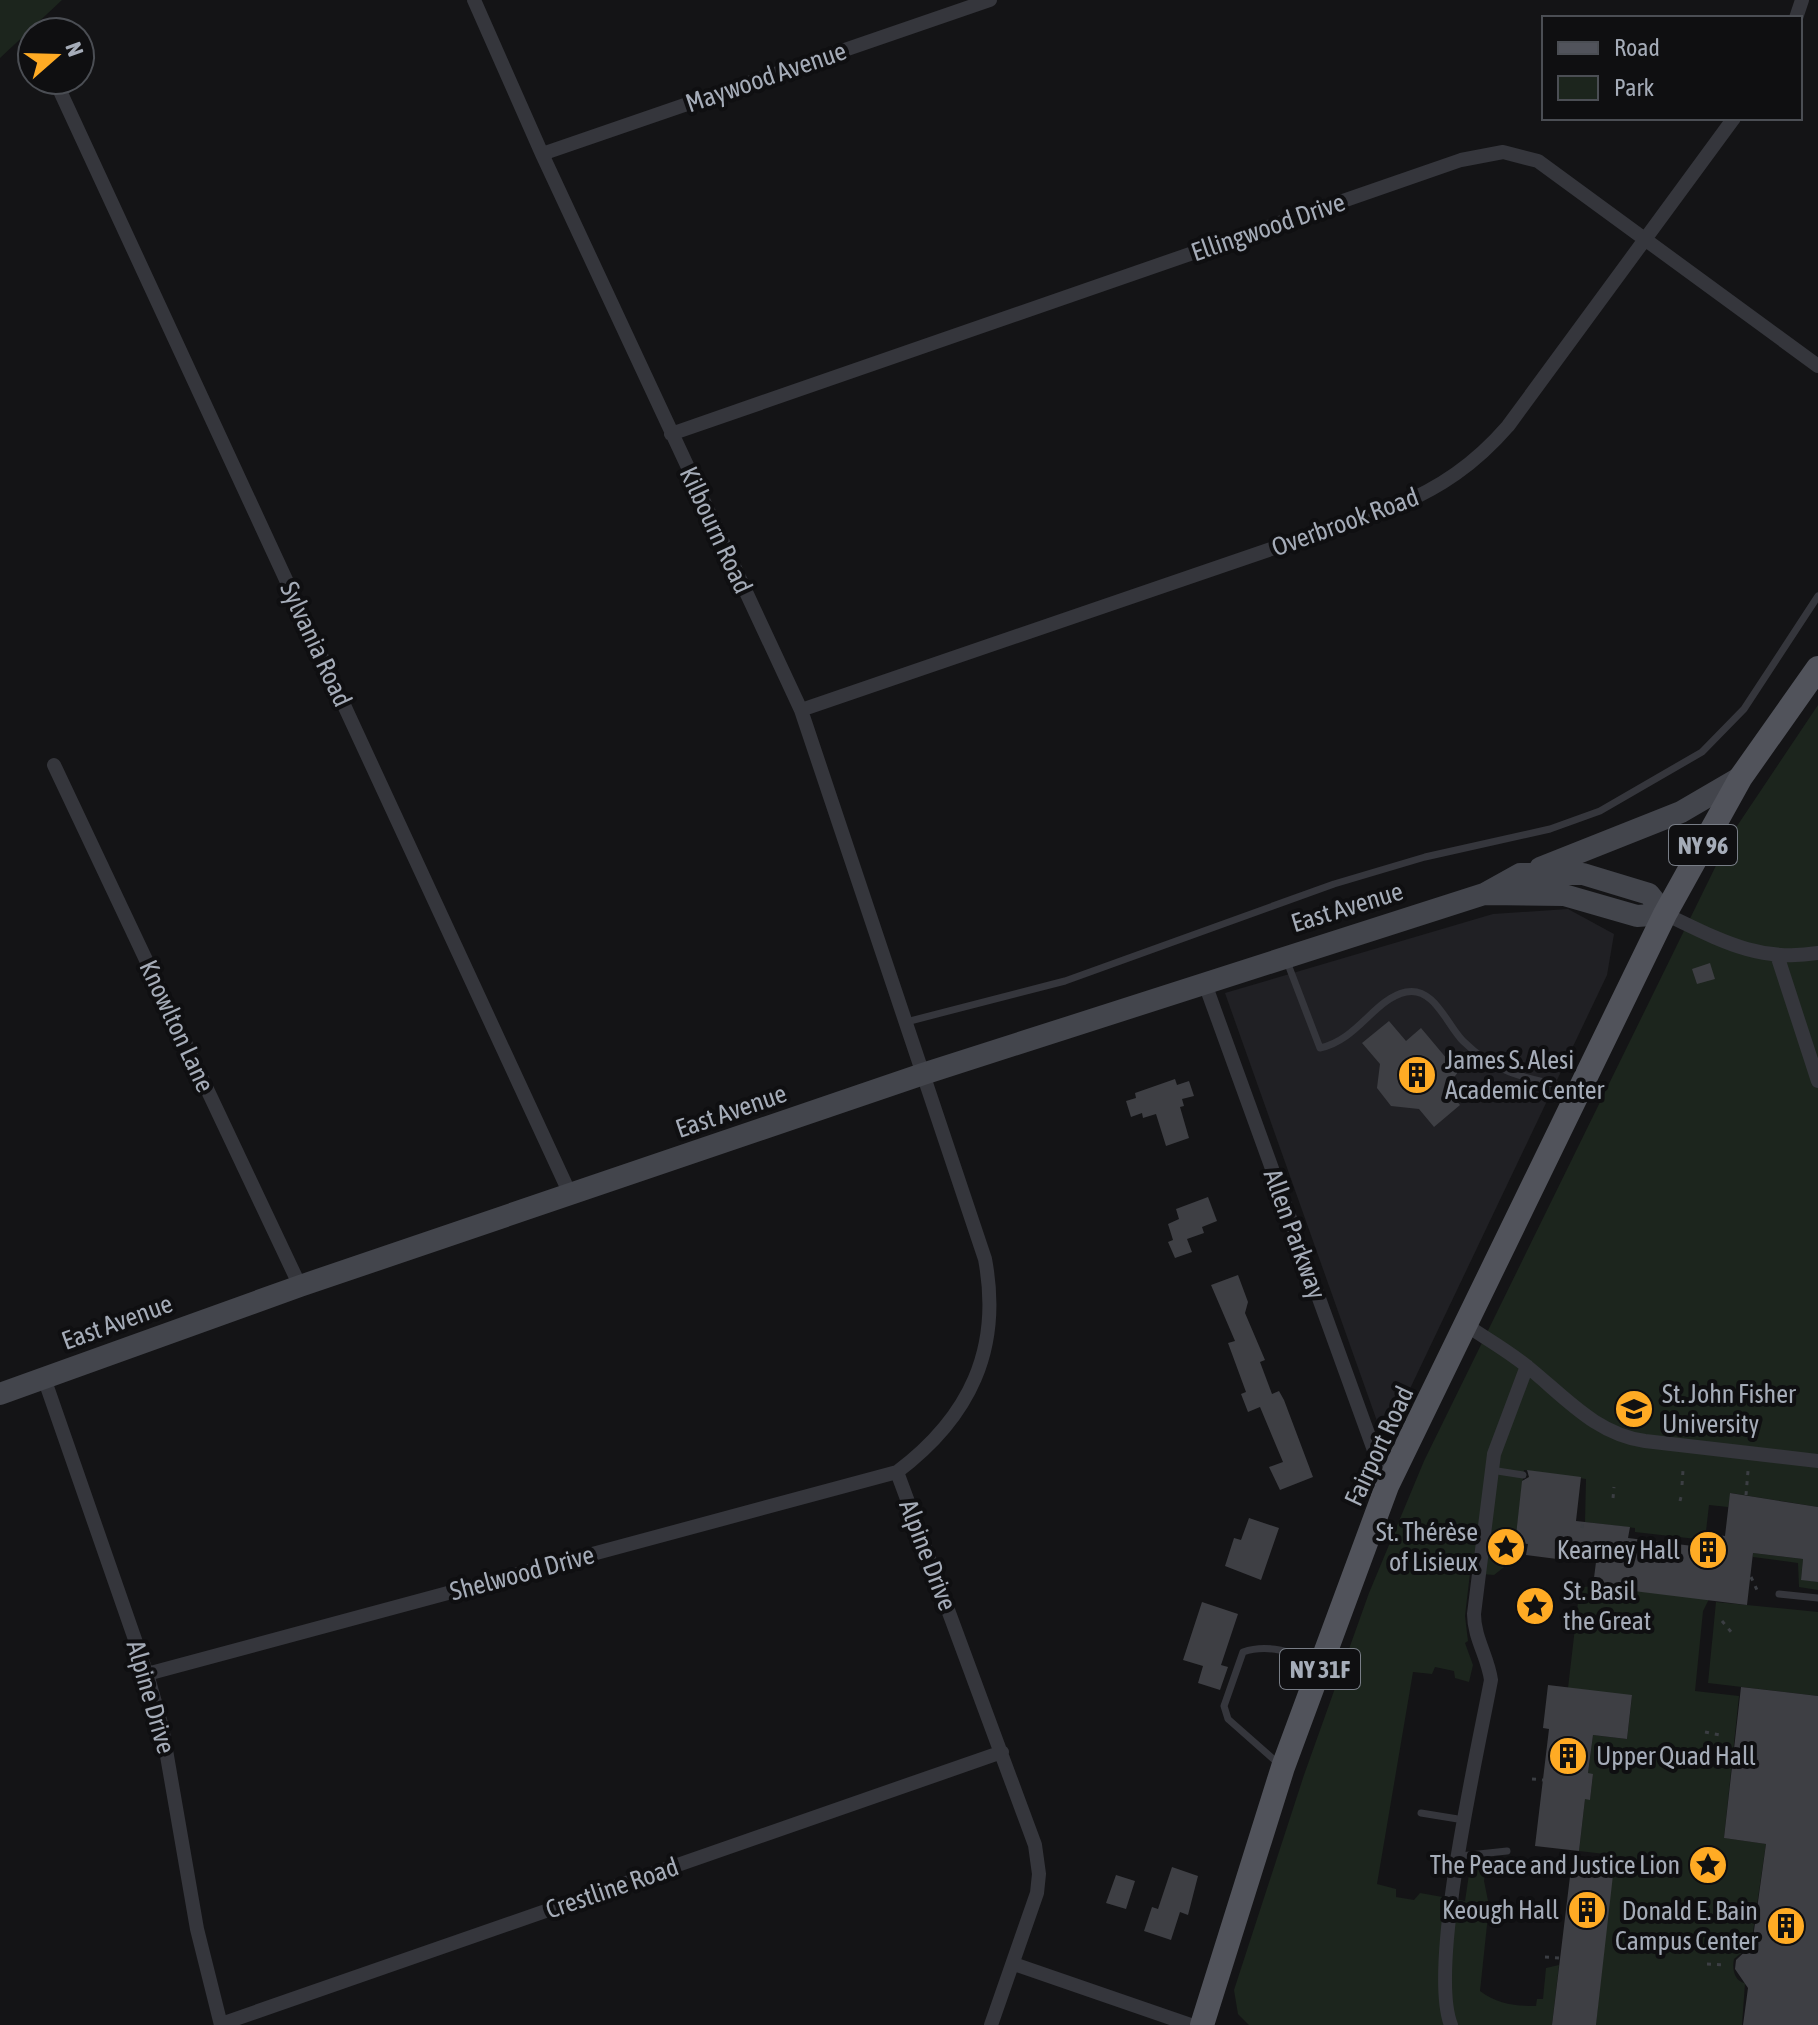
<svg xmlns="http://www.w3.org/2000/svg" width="1818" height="2025" viewBox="0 0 1818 2025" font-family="'Asap Condensed',sans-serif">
  <rect width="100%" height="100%" fill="#141416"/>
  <path fill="#202024" d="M1568 909 1614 934 1607 975 1396 1418 1377 1421 1225 993 1493 914Z"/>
  <path fill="#1c251d" d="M0 0H62L0 58Z
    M1818 705V1507L1731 1493 1728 1507 1709 1505 1705 1540 1635 1532V1528L1585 1522 1586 1479 1524 1470 1516 1535 1520 1536 1519 1543 1510 1551 1508 1564 1494 1575 1470 1573 1465 1616 1468 1641 1465 1643 1473 1665 1469 1682 1455 1678 1454 1671 1435 1667 1432 1674 1413 1672 1377 1884 1396 1889V1897L1414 1900 1420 1893 1465 1901 1470 1868 1483 1863 1486 1867 1484 1881 1489 1906 1480 1991C1497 2004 1515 2006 1536 2006L1537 1999H1543L1546 1968 1559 1965 1552 2025H1249L1238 2014 1234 1990 1304 1775 1369 1593 1424 1461 1731 835Z
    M1753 1553 1803 1559 1801 1579 1818 1582V1590L1799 1587 1798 1563 1753 1557Z
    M1593 1586 1709 1599 1703 1611 1695 1691 1739 1696 1724 1838 1766 1844 1750 1952 1745 1950 1734 1959C1732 1969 1734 1981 1745 1983L1742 2025H1596L1613 1855 1579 1851 1585 1799H1590L1593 1775 1588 1773 1593 1735 1627 1739 1632 1696 1568 1688 1578 1602 1575 1588Z
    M1716 1602 1818 1612V1696L1708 1683Z"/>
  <path fill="#3e3f44" d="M1710 963 1715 979 1697 984 1692 969Z
    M1389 1021 1406 1041 1421 1028 1458 1072 1446 1088 1460 1105 1434 1127 1419 1109 1391 1106 1377 1088 1380 1064 1362 1043Z
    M1175 1079 1177 1085 1189 1081 1194 1096 1182 1099 1184 1106 1180 1107 1189 1138 1166 1146 1156 1114 1143 1118 1142 1113 1131 1117 1126 1101 1136 1098 1135 1093Z
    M1208 1197 1217 1221 1202 1227 1204 1233 1187 1239 1192 1252 1175 1258 1168 1242 1173 1240 1168 1224 1179 1219 1176 1209Z
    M1238 1275 1248 1302 1245 1313 1265 1360 1260 1362 1272 1394 1279 1391 1284 1400 1313 1477 1280 1490 1269 1467 1283 1462 1260 1407 1248 1412 1241 1394 1246 1392 1228 1343 1235 1341 1211 1285Z
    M1527 1470 1581 1477 1576 1521 1630 1527 1628 1538 1709 1548 1711 1534 1725 1536 1730 1493 1818 1507V1582L1801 1580 1803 1559 1753 1553 1747 1605 1593 1586 1598 1546 1568 1542 1567 1549 1559 1548 1557 1559 1526 1555 1528 1544 1519 1543 1520 1536 1516 1535 1522 1481 1529 1477Z
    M1249 1518 1279 1528 1261 1580 1225 1566 1234 1538 1241 1540Z
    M1202 1602 1238 1614 1221 1665 1228 1667 1220 1690 1198 1683 1203 1666 1183 1660Z
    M1548 1685 1632 1695 1627 1739 1593 1735 1588 1773 1593 1774 1590 1800 1585 1799 1579 1851 1535 1846 1549 1729 1543 1728Z
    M1741 1687 1818 1696V2025H1743L1748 1988 1735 1969 1736 1960 1752 1945 1766 1844 1724 1838Z
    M1572 1860 1614 1866 1596 2025H1552Z
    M1172 1867 1198 1876 1188 1915 1180 1912 1171 1940 1144 1931 1152 1907 1158 1909Z
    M1116 1875 1135 1881 1126 1909 1106 1903Z"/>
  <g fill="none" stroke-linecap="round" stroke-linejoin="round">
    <path stroke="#3b3e43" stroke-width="3" stroke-dasharray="4 6" stroke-linecap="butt" d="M1682 1485 1683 1470
      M1746 1495 1748 1471
      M1613 1498 1614 1487
      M1680 1501 1681 1497
      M1582 1528 1583 1520
      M1751 1577 1757 1590
      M1722 1621 1732 1633
      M1564 1628 1565 1620
      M1705 1732 1720 1735
      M1532 1779 1543 1780
      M1545 1957 1560 1958
      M1707 1964 1726 1965"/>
    <path stroke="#35363c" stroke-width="7" d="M1286 959 1320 1048C1358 1040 1374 999 1406 992 1434 986 1447 1025 1463 1041 1497 1075 1529 1079 1574 1088
      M906 1022 1065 981 1334 884 1425 857 1550 829 1600 811 1702 752 1744 709 1818 596
      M1491 1470 1523 1475
      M1779 1594 1818 1598
      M1279 1764 1228 1719 1224 1706 1243 1652C1269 1643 1291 1653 1317 1661
      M1421 1813 1464 1820
      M1460 1856 1507 1851"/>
    <path stroke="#35363c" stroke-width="14" d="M1796 18 1802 0
      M60 91 571 1196
      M542 154 990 0
      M671 434 1461 160 1503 152 1538 161 1818 366
      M801 710 1394 507C1440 488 1475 464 1508 426L1734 118
      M54 765 300 1286
      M1665 914C1718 939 1758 963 1818 953
      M1778 958 1818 1081
      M1204 981 1387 1486
      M1466 1325C1487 1339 1510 1352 1529 1368 1566 1398 1596 1434 1645 1441L1818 1461
      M44 1378 147 1674 162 1727 197 1929 221 2025
      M897 1472 1035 1845 1039 1874 1037 1893 991 2025
      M147 1674 897 1472C970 1417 1002 1349 985 1259L801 710 542 154 474 0
      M1014 1964 1191 2025
      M221 2024 1002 1752
      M1451 2025C1428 1967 1478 1750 1491 1680 1488 1657 1474 1638 1474 1614L1494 1454 1527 1366"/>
    <path stroke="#43454c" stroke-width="22" d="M1540 868 1681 812 1741 777
      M1485 894 1564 895 1637 916 1665 914
      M0 1394 300 1286 923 1074 1484 894 1520 874H1583L1649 894 1665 914"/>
    <path stroke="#51535b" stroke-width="24" d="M1202 2025 1283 1767 1387 1486 1665 914 1741 777 1818 668"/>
  </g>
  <defs>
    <symbol id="building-disc" viewBox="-11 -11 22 22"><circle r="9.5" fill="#ffab24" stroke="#0f0f11"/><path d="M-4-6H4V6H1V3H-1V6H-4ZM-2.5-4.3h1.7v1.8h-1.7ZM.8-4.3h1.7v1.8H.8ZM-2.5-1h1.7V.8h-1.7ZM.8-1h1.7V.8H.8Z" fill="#111"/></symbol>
    <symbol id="university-disc" viewBox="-11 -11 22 22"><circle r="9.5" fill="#ffab24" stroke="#0f0f11"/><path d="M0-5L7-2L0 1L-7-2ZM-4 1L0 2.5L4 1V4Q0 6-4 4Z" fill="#111"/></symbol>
    <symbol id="sight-disc" viewBox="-11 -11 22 22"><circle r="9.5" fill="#ffab24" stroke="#0f0f11"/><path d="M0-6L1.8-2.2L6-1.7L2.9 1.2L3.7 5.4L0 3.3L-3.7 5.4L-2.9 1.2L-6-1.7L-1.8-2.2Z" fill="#111"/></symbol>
  </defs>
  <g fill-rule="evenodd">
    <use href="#building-disc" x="1395" y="1053" width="44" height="44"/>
    <use href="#university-disc" x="1612" y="1387" width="44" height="44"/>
    <use href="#sight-disc" x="1484" y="1525" width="44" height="44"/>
    <use href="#building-disc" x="1686" y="1528" width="44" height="44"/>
    <use href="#sight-disc" x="1513" y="1584" width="44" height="44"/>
    <use href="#building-disc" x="1546" y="1734" width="44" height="44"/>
    <use href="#sight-disc" x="1686" y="1843" width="44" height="44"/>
    <use href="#building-disc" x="1565" y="1888" width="44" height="44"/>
    <use href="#building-disc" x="1764" y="1904" width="44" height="44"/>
  </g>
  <g text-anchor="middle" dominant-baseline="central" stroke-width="8" stroke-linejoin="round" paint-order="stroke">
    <g fill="#0f0f11" stroke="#787d86" stroke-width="2">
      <rect x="1669" y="825" width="68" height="40" rx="6"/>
      <rect x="1280" y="1649" width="80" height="40" rx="6"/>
    </g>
    <g font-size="24" font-weight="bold" fill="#a5acb8">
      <text x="1703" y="845">NY 96</text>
      <text x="1320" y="1669">NY 31F</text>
    </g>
    <g font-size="26" fill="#a5acb8" stroke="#0f0f11">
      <text transform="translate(766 77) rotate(-19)">Maywood Avenue</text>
      <text transform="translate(1268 227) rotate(-19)">Ellingwood Drive</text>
      <text transform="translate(1345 522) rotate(-20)">Overbrook Road</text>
      <text transform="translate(716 530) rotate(65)">Kilbourn Road</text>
      <text transform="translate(316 644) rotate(65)">Sylvania Road</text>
      <text transform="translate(1347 907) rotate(-17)">East Avenue</text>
      <text transform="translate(177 1026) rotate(65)">Knowlton Lane</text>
      <text transform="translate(731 1111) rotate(-19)">East Avenue</text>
      <text transform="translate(1295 1234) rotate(70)">Allen Parkway</text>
      <text transform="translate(117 1322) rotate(-20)">East Avenue</text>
      <text transform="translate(1379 1446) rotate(-65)">Fairport Road</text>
      <text transform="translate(928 1555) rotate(69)">Alpine Drive</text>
      <text transform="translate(522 1573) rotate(-15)">Shelwood Drive</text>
      <text transform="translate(151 1697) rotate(74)">Alpine Drive</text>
      <text transform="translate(612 1888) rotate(-19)">Crestline Road</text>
    </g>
    <g font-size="26" fill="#a5acb8" stroke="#0f0f11" text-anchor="end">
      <text x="1445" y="1060" text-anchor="start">James S. Alesi<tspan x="1445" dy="30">Academic Center</tspan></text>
      <text x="1662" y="1394" text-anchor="start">St. John Fisher<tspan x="1662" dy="30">University</tspan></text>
      <text x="1478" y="1532">St. Thérèse<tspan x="1478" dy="30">of Lisieux</tspan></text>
      <text x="1680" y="1550">Kearney Hall</text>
      <text x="1563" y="1591" text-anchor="start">St. Basil<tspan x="1563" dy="30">the Great</tspan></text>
      <text x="1596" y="1756" text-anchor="start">Upper Quad Hall</text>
      <text x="1680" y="1865">The Peace and Justice Lion</text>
      <text x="1559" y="1910">Keough Hall</text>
      <text x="1758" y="1911">Donald E. Bain<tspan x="1758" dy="30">Campus Center</tspan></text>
    </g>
  </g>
  <rect x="1542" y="16" width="260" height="104" fill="#0f0f11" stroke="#4b4e54" stroke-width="2"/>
  <rect x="1558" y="42" width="40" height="12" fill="#51535b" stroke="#4b4e54" stroke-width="2"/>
  <text x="1614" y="56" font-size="24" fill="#a5acb8">Road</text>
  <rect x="1558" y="76" width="40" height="24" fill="#1c251d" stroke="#4b4e54" stroke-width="2"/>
  <text x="1614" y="96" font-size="24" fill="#a5acb8">Park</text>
  <g transform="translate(56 56) rotate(70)"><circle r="38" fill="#0f0f11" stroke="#4b4e54" stroke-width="2"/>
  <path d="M0-6L14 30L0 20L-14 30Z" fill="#ffab24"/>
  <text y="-12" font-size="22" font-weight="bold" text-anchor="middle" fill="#a5acb8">N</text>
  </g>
</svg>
